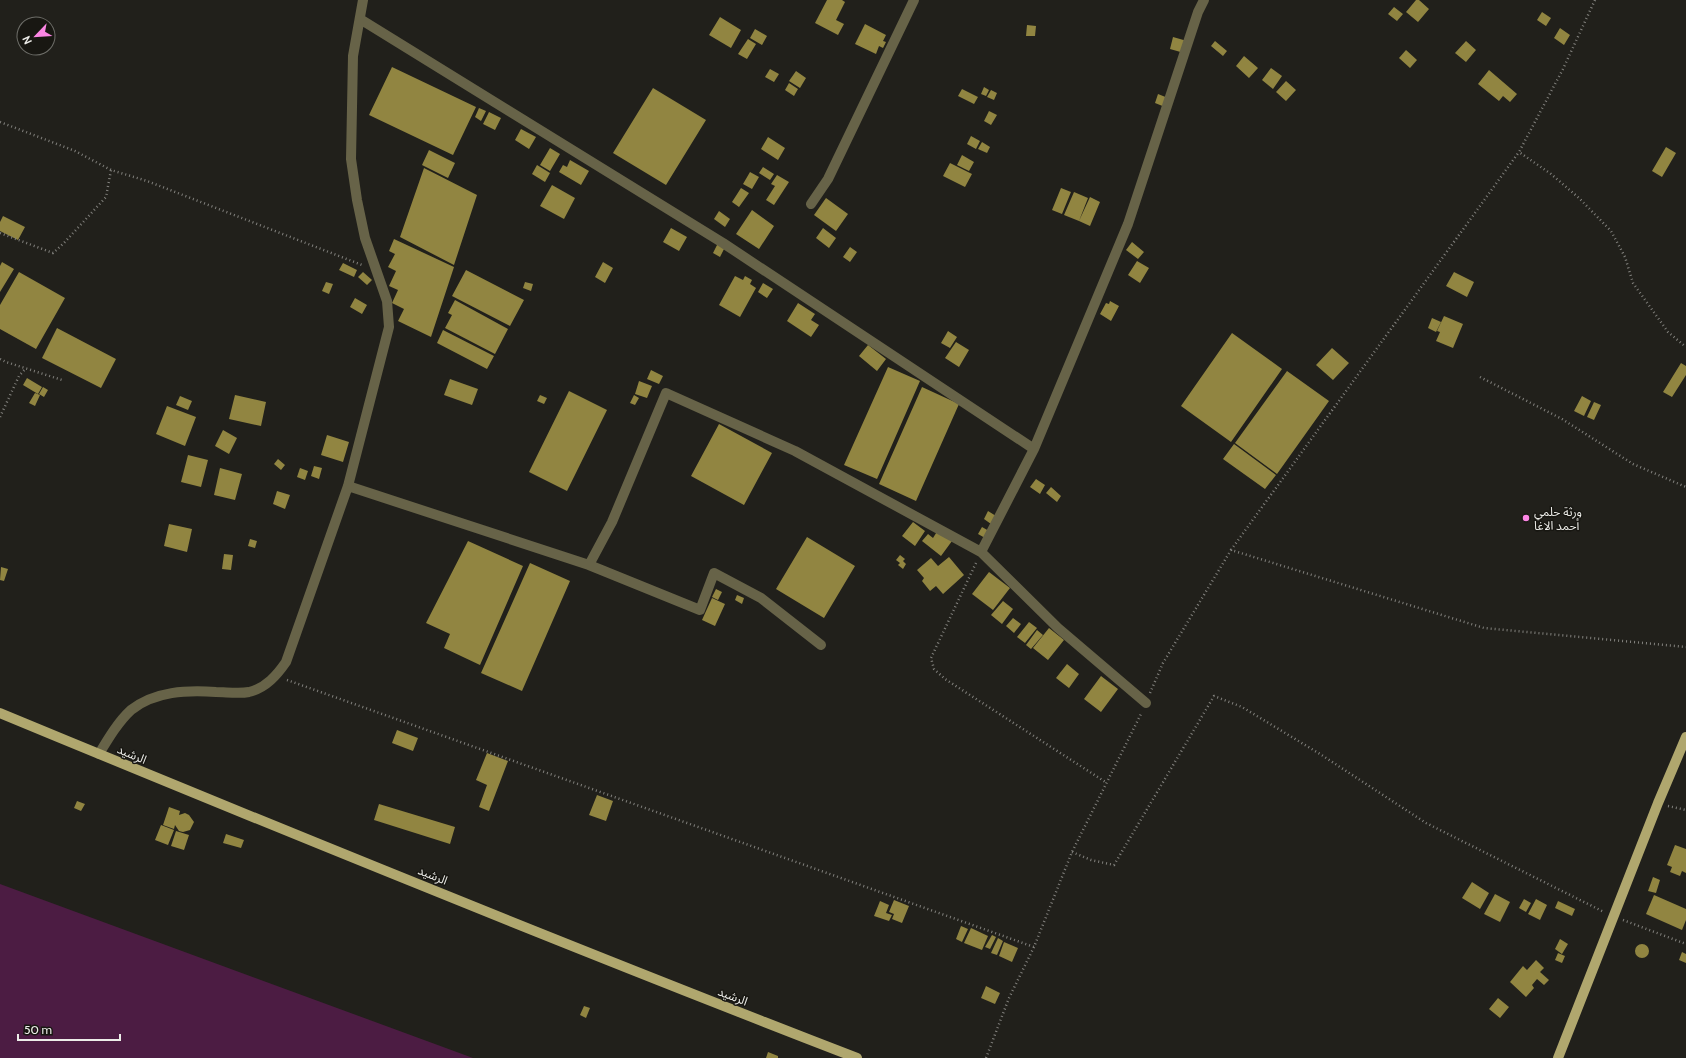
<svg xmlns="http://www.w3.org/2000/svg" width="1686" height="1058" viewBox="0 0 1686 1058" font-family="Cabin,'Noto Sans Arabic',sans-serif">
  <rect width="100%" height="100%" fill="#21201b"/>
  <path fill="#4c1c43" d="M0 884 473 1058H0Z"/>
  <path fill="#918541" d="M827 0H842L845 2 836 20 844 24 838 35 815 23Z
    M1416 0H1419L1429 9 1418 22 1406 12Z
    M1394 7 1403 14 1397 21 1388 14Z
    M1542 12 1551 18 1546 26 1537 20Z
    M720 17 741 30 731 48 709 35Z
    M865 24 886 35 883 41 886 42 883 48 879 46 876 54 855 44Z
    M1027 25 1036 26 1035 36H1026Z
    M1560 28 1570 35 1564 45 1554 38Z
    M755 29 767 36 762 45 750 38Z
    M1173 37 1187 41 1184 53 1170 49Z
    M748 39 756 44 747 59 738 54Z
    M1215 41 1227 51 1223 56 1211 46Z
    M1466 41 1476 50 1466 62 1455 53Z
    M1406 50 1417 60 1410 68 1399 58Z
    M1244 56 1258 68 1249 78 1236 66Z
    M392 67 476 107 453 155 369 115Z
    M1271 68 1282 76 1273 89 1262 80Z
    M770 69 779 74 774 82 765 77Z
    M1489 70 1517 94 1510 102 1503 96 1499 101 1478 84Z
    M796 71 806 78 800 88 789 81Z
    M1286 81 1296 90 1286 101 1276 92Z
    M789 83 798 89 794 96 785 90Z
    M984 87 989 90 986 96 981 94Z
    M653 88 706 120 666 185 613 153Z
    M962 89 978 97 974 104 958 96Z
    M991 90 997 93 994 100 987 97Z
    M1158 94 1168 98 1165 107 1155 103Z
    M479 108 486 111 481 121 475 117Z
    M989 111 997 115 991 125 984 121Z
    M489 112 501 118 495 130 483 124Z
    M521 129 536 137 529 149 515 140Z
    M971 136 980 141 976 149 967 144Z
    M768 137 785 148 778 160 761 149Z
    M982 142 990 147 987 153 978 149Z
    M1666 147 1676 153 1662 177 1652 171Z
    M550 148 560 154 550 171 540 165Z
    M429 150 455 163 448 178 422 165Z
    M962 155 974 162 969 171 957 165Z
    M570 160 589 171 581 185 559 172 563 165 567 167Z
    M950 163 972 174 965 187 943 176Z
    M537 165 550 173 545 182 532 174Z
    M763 167 774 174 770 180 759 173Z
    M424 168 477 195 454 265 400 237Z
    M750 172 759 177 752 189 743 184Z
    M777 175 789 182 774 205 766 200 775 186 771 184Z
    M552 185 575 198 564 219 540 206Z
    M741 188 749 193 739 207 732 202Z
    M1061 188 1071 192 1062 214 1052 210Z
    M1074 192 1088 198 1079 221 1064 215Z
    M1090 197 1100 202 1090 226 1079 221Z
    M826 198 848 214 836 231 814 215Z
    M752 210 774 226 759 249 736 234Z
    M719 211 730 219 725 227 714 219Z
    M3 216 25 227 18 240 0 231V222Z
    M671 228 687 237 679 251 663 242Z
    M823 228 836 238 829 248 816 238Z
    M394 239 454 267 431 337 398 321 404 309 392 303 398 290 389 286 396 271 388 267 395 254 389 251Z
    M1132 242 1144 252 1138 259 1126 250Z
    M718 243 725 247 720 257 713 253Z
    M850 247 857 252 850 262 843 257Z
    M1137 261 1149 268 1140 283 1128 275Z
    M2 262 14 269 0 292V266Z
    M603 262 613 268 605 283 595 277Z
    M343 263 357 270 354 277 339 270Z
    M466 270 524 300 510 326 452 296Z
    M19 272 65 298 36 349 0 329V305Z
    M363 272 372 280 367 285 358 277Z
    M1454 272 1474 282 1467 297 1446 286Z
    M735 276 743 280 745 276 752 280 750 284 756 288 740 317 719 305Z
    M326 282 333 284 329 294 322 291Z
    M525 282 533 284 531 291 523 288Z
    M763 283 773 289 767 298 758 292Z
    M355 298 367 305 362 314 350 307Z
    M455 300 508 329 495 354 445 328 452 315 448 313Z
    M1110 301 1119 306 1111 321 1100 314 1106 303 1109 304Z
    M798 303 815 314 811 320 819 325 811 337 787 321Z
    M1444 316 1463 324 1453 348 1436 341 1440 332 1437 331Z
    M1432 318 1441 322 1436 332 1428 328Z
    M57 328 116 359 101 388 42 358Z
    M443 330 494 356 487 369 437 343Z
    M948 331 957 337 950 348 941 343Z
    M1232 333 1282 369 1231 442 1181 406Z
    M956 342 969 350 959 367 945 358Z
    M868 345 886 359 877 371 859 356Z
    M1332 348 1349 363 1333 380 1316 365Z
    M1681 363 1686 366V375L1672 397 1663 392Z
    M888 367 920 381 877 479 844 465Z
    M651 370 663 376 659 384 647 379Z
    M1287 371 1329 401 1277 474 1235 443Z
    M27 378 42 387 38 394 23 385Z
    M450 379 478 389 472 405 444 395Z
    M639 381 652 386 647 398 635 394Z
    M43 387 48 390 44 397 39 394Z
    M922 387 959 404 916 501 879 484Z
    M569 391 607 410 567 491 529 472Z
    M35 393 40 395 35 406 29 403Z
    M235 395 266 402 261 426 229 419Z
    M540 395 547 398 544 404 537 401Z
    M634 395 639 398 635 405 630 403Z
    M180 396 192 401 188 410 176 405Z
    M1582 396 1591 401 1584 416 1574 411Z
    M1594 402 1601 405 1594 420 1587 417Z
    M167 406 196 417 185 446 156 434Z
    M719 424 772 453 744 505 691 476Z
    M223 430 237 438 229 454 215 446Z
    M327 435 349 442 343 462 321 455Z
    M1234 444 1276 475 1265 489 1223 459Z
    M188 455 208 460 201 487 181 482Z
    M278 459 285 465 281 470 274 464Z
    M314 466 322 468 319 479 311 476Z
    M220 468 242 474 235 500 214 495Z
    M300 468 308 471 305 480 297 477Z
    M1036 479 1045 485 1040 494 1030 487Z
    M1051 487 1061 496 1057 502 1046 493Z
    M277 491 290 495 285 509 273 504Z
    M988 511 996 516 991 524 984 519Z
    M913 522 925 531 915 546 902 536Z
    M169 524 192 529 187 552 164 546Z
    M982 527 989 531 985 538 978 534Z
    M938 530 952 541 941 556 922 541 928 534 933 538Z
    M807 537 855 566 824 618 776 589Z
    M250 539 257 541 255 548 248 546Z
    M468 541 523 566 480 665 444 648 450 634 426 623Z
    M224 554 233 555 231 570 222 569Z
    M900 555 905 559 903 561 906 564 903 569 898 565 900 563 896 560Z
    M949 557 964 575 943 594 936 586 930 591 922 581 924 578 917 570 931 558 938 566Z
    M530 563 570 581 522 691 481 673Z
    M1 567 8 569 4 581 0 580Z
    M989 572 1010 588 993 610 972 594Z
    M716 589 722 592 718 600 712 597Z
    M737 595 744 598 742 604 735 600Z
    M712 598 725 604 715 626 702 620Z
    M1003 601 1013 609 1002 624 991 615Z
    M1013 618 1021 624 1014 633 1006 626Z
    M1029 622 1037 628 1025 643 1017 637Z
    M1049 628 1064 640 1048 660 1033 648Z
    M1037 630 1043 635 1031 649 1026 645Z
    M1067 664 1079 674 1069 688 1056 678Z
    M1101 676 1118 689 1101 712 1084 699Z
    M397 730 418 738 413 751 392 743Z
    M487 753 508 761 489 811 479 807 487 785 476 780Z
    M597 795 613 801 606 821 589 815Z
    M77 801 85 804 81 811 74 808Z
    M379 804 455 827 450 844 374 820Z
    M169 807 180 811 179 815 185 813 189 815 194 822 190 830 183 832 179 831 175 825 174 829 163 825Z
    M161 825 174 830 168 845 155 840Z
    M176 831 189 835 184 850 171 846Z
    M226 834 244 840 241 848 223 843Z
    M1675 845 1686 849V873L1682 871 1680 876 1670 872 1672 867 1667 865Z
    M1653 877 1660 880 1656 893 1648 891Z
    M1472 882 1489 893 1480 909 1462 898Z
    M1495 894 1510 902 1500 922 1484 914Z
    M1654 895 1686 909V920L1682 930 1646 914Z
    M1524 899 1531 903 1526 912 1519 908Z
    M1536 899 1547 905 1540 920 1528 914Z
    M894 900 909 906 902 923 892 919 894 914 889 912Z
    M880 901 889 905 886 913 892 915 889 921 874 916Z
    M1558 901 1575 909 1572 916 1555 908Z
    M961 926 968 929 962 942 956 939Z
    M971 928 988 936 982 950 964 943Z
    M992 935 996 937 990 949 985 947Z
    M998 938 1003 941 997 955 991 953Z
    M1560 939 1568 944 1562 954 1555 949Z
    M1004 942 1018 948 1012 962 999 956Z
    M1635 951a7 7 0 1 1 14 0a7 7 0 1 1-14 0Z
    M1682 952 1686 954V963L1679 960Z
    M1558 953 1565 956 1562 963 1555 960Z
    M1536 960 1544 968 1540 972 1549 980 1544 985 1537 979 1532 985 1534 988 1526 997 1510 982 1523 966 1527 970Z
    M986 986 1000 993 995 1004 981 998Z
    M1498 998 1509 1007 1500 1018 1489 1009Z
    M584 1006 590 1008 586 1018 580 1015Z
    M768 1052 778 1056V1058H766Z"/>
  <g fill="none" stroke-linecap="round" stroke-linejoin="round">
    <path stroke="#82817d" stroke-width="2.5" stroke-dasharray="1 3" stroke-linecap="butt" d="M1595 0 1563 69 1519 152 1551 174 1579 198 1611 231 1625 257 1633 283 1668 332 1686 347
      M0 122 75 151 111 170 147 181 362 265
      M0 233 53 253 64 243 106 197 111 170
      M0 359 6 362 62 380
      M1480 377 1562 419 1633 464 1686 487
      M0 417 19 376 26 368
      M1231 550 1519 152
      M976 563 931 658 934 669 945 679 1107 783
      M287 680 1034 947
      M1150 693 1163 663 1231 550 1484 628 1686 647
      M1668 806 1686 810
      M1072 852 1091 860 1114 865 1214 696 1242 707 1320 754 1426 823 1604 912
      M1623 920 1686 944
      M986 1058 1009 998 1034 947 1072 852 1142 712"/>
    <path stroke="#676348" stroke-width="10" d="M360 19 723 243 1034 449
      M811 204 828 179 914 0
      M348 486 589 565 700 610 714 573 761 598 821 645
      M981 552 1034 449 1128 224 1198 12 1204 0
      M589 565 612 522 666 393 795 451 981 552 1058 628 1146 703
      M99 754C108 739 118 722 131 710 155 691 187 690 216 692 226 692 239 694 249 692 266 688 277 675 286 662L348 486 389 327 387 301 365 238 357 200 351 159 353 56 363 0"/>
    <path stroke="#b0a76e" stroke-width="10" d="M0 713C285 831 570 947 857 1058
      M1558 1058 1658 803 1686 737"/>
  </g>
  <circle fill="#fc86e4" stroke="#181712" stroke-width="1.5" cx="1526" cy="518" r="4"/>
  <g text-anchor="middle" dominant-baseline="central" stroke-width="3" stroke-linejoin="round" paint-order="stroke">
    <g font-size="12" fill="#edede9" stroke="#181712" text-anchor="start">
      <text x="1534" y="511">ورثة حلمي<tspan x="1534" dy="14">أحمد الاغا</tspan></text>
    </g>
    <g font-size="12" fill="#edede9" stroke="#181712">
      <text transform="translate(132 754) rotate(23)">الرشيد</text>
      <text transform="translate(433 875) rotate(22)">الرشيد</text>
      <text transform="translate(733 996) rotate(21)">الرشيد</text>
    </g>
  </g>
  <g transform="translate(36 36) rotate(245)"><circle r="19" fill="#181712" stroke="#6d6d68"/>
  <path d="M0-3L7 15L0 10L-7 15Z" fill="#fc86e4"/>
  <text y="-6" font-size="11" font-weight="bold" text-anchor="middle" fill="#edede9">N</text>
  </g>
  <path d="M18 1034v6h102v-6" fill="none" stroke="#edede9" stroke-width="2"/>
  <text x="24" y="1034" font-size="12" fill="#edede9" stroke="#181712" stroke-width="3" paint-order="stroke">50 m</text>
</svg>
